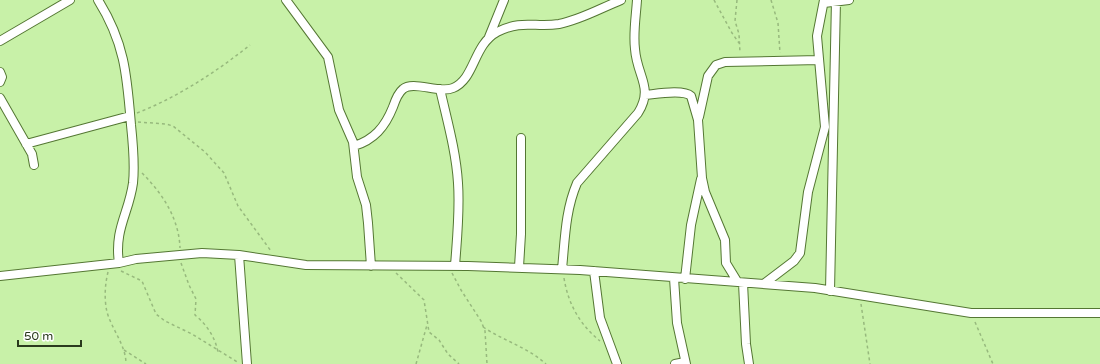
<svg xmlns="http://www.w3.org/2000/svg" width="1100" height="364" viewBox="0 0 1100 364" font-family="'Varela Round',sans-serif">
  <rect width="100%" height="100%" fill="#c8f1a8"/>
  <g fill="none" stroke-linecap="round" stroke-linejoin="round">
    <defs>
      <path id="street" d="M98 0C125 43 127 76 131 125 133 144 135 164 133 183 129 213 114 229 119 263
        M286 0 328 57 339 110 353 142 357 177 366 205 368 223 371 266
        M824 3 849 0
        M489 37 504 0
        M0 41 70 0
        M0 72 2 77 0 82
        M440 89C447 120 456 151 458 183 460 211 457 238 455 266
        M645 95C656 94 683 89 691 96L698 120 702 178 705 192 725 240 726 263 737 281
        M0 98 32 154 34 165
        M699 117 708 76 716 65 725 62 819 60
        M26 144 130 116
        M354 146C374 140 385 127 393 107 395 101 398 93 403 89 413 80 439 94 453 88 475 79 473 45 497 32 523 19 535 28 559 24 580 20 601 8 621 0
        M239 255 247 364
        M519 267 521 234V138
        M562 269C565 240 565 211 577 183L638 113C654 87 637 77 635 49 633 33 636 16 637 0
        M594 271 600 318 617 364
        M0 276 119 263 136 259 202 253 239 255 306 265 468 266 580 270 815 288 971 313H1100
        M674 278 677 323 686 364
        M685 279 691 225 701 179
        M743 283 746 344 749 364
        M765 283 794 261 800 253 808 192 825 127 817 36 824 0
        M830 291 836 0
        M675 364 685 362"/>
    </defs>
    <use href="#street" stroke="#547733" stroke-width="10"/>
    <path stroke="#97b97d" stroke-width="1.5" stroke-dasharray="3 3" stroke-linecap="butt" d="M714 0 732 33 739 43
      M737 0 735 21 739 34 740 53
      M771 0 778 23 780 53
      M137 113C178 97 216 72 250 45
      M138 122 166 124 173 126 205 152 224 173 238 206 271 251
      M142 173C162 193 179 218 180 248
      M181 263 189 285 196 299 195 315C207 325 215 337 218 352
      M121 271 142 281 156 314 165 321 192 334 239 363
      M108 272C105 284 104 299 107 312 112 330 126 345 126 364
      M396 273 424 300 429 332 439 340 448 354 459 364
      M452 273 461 290 481 321 485 331 487 364
      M564 278C568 303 579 324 600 341
      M861 304 870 364
      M975 322 993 364
      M483 327C504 341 527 347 546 364
      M124 350 146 364
      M416 364 427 325"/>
    <use href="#street" stroke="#fff" stroke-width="8"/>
  </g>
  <path d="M18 340v6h63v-6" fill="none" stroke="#2a3a1d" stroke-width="2"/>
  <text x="24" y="340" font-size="12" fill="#2a3a1d" stroke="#ffffff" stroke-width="3" paint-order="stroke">50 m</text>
</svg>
